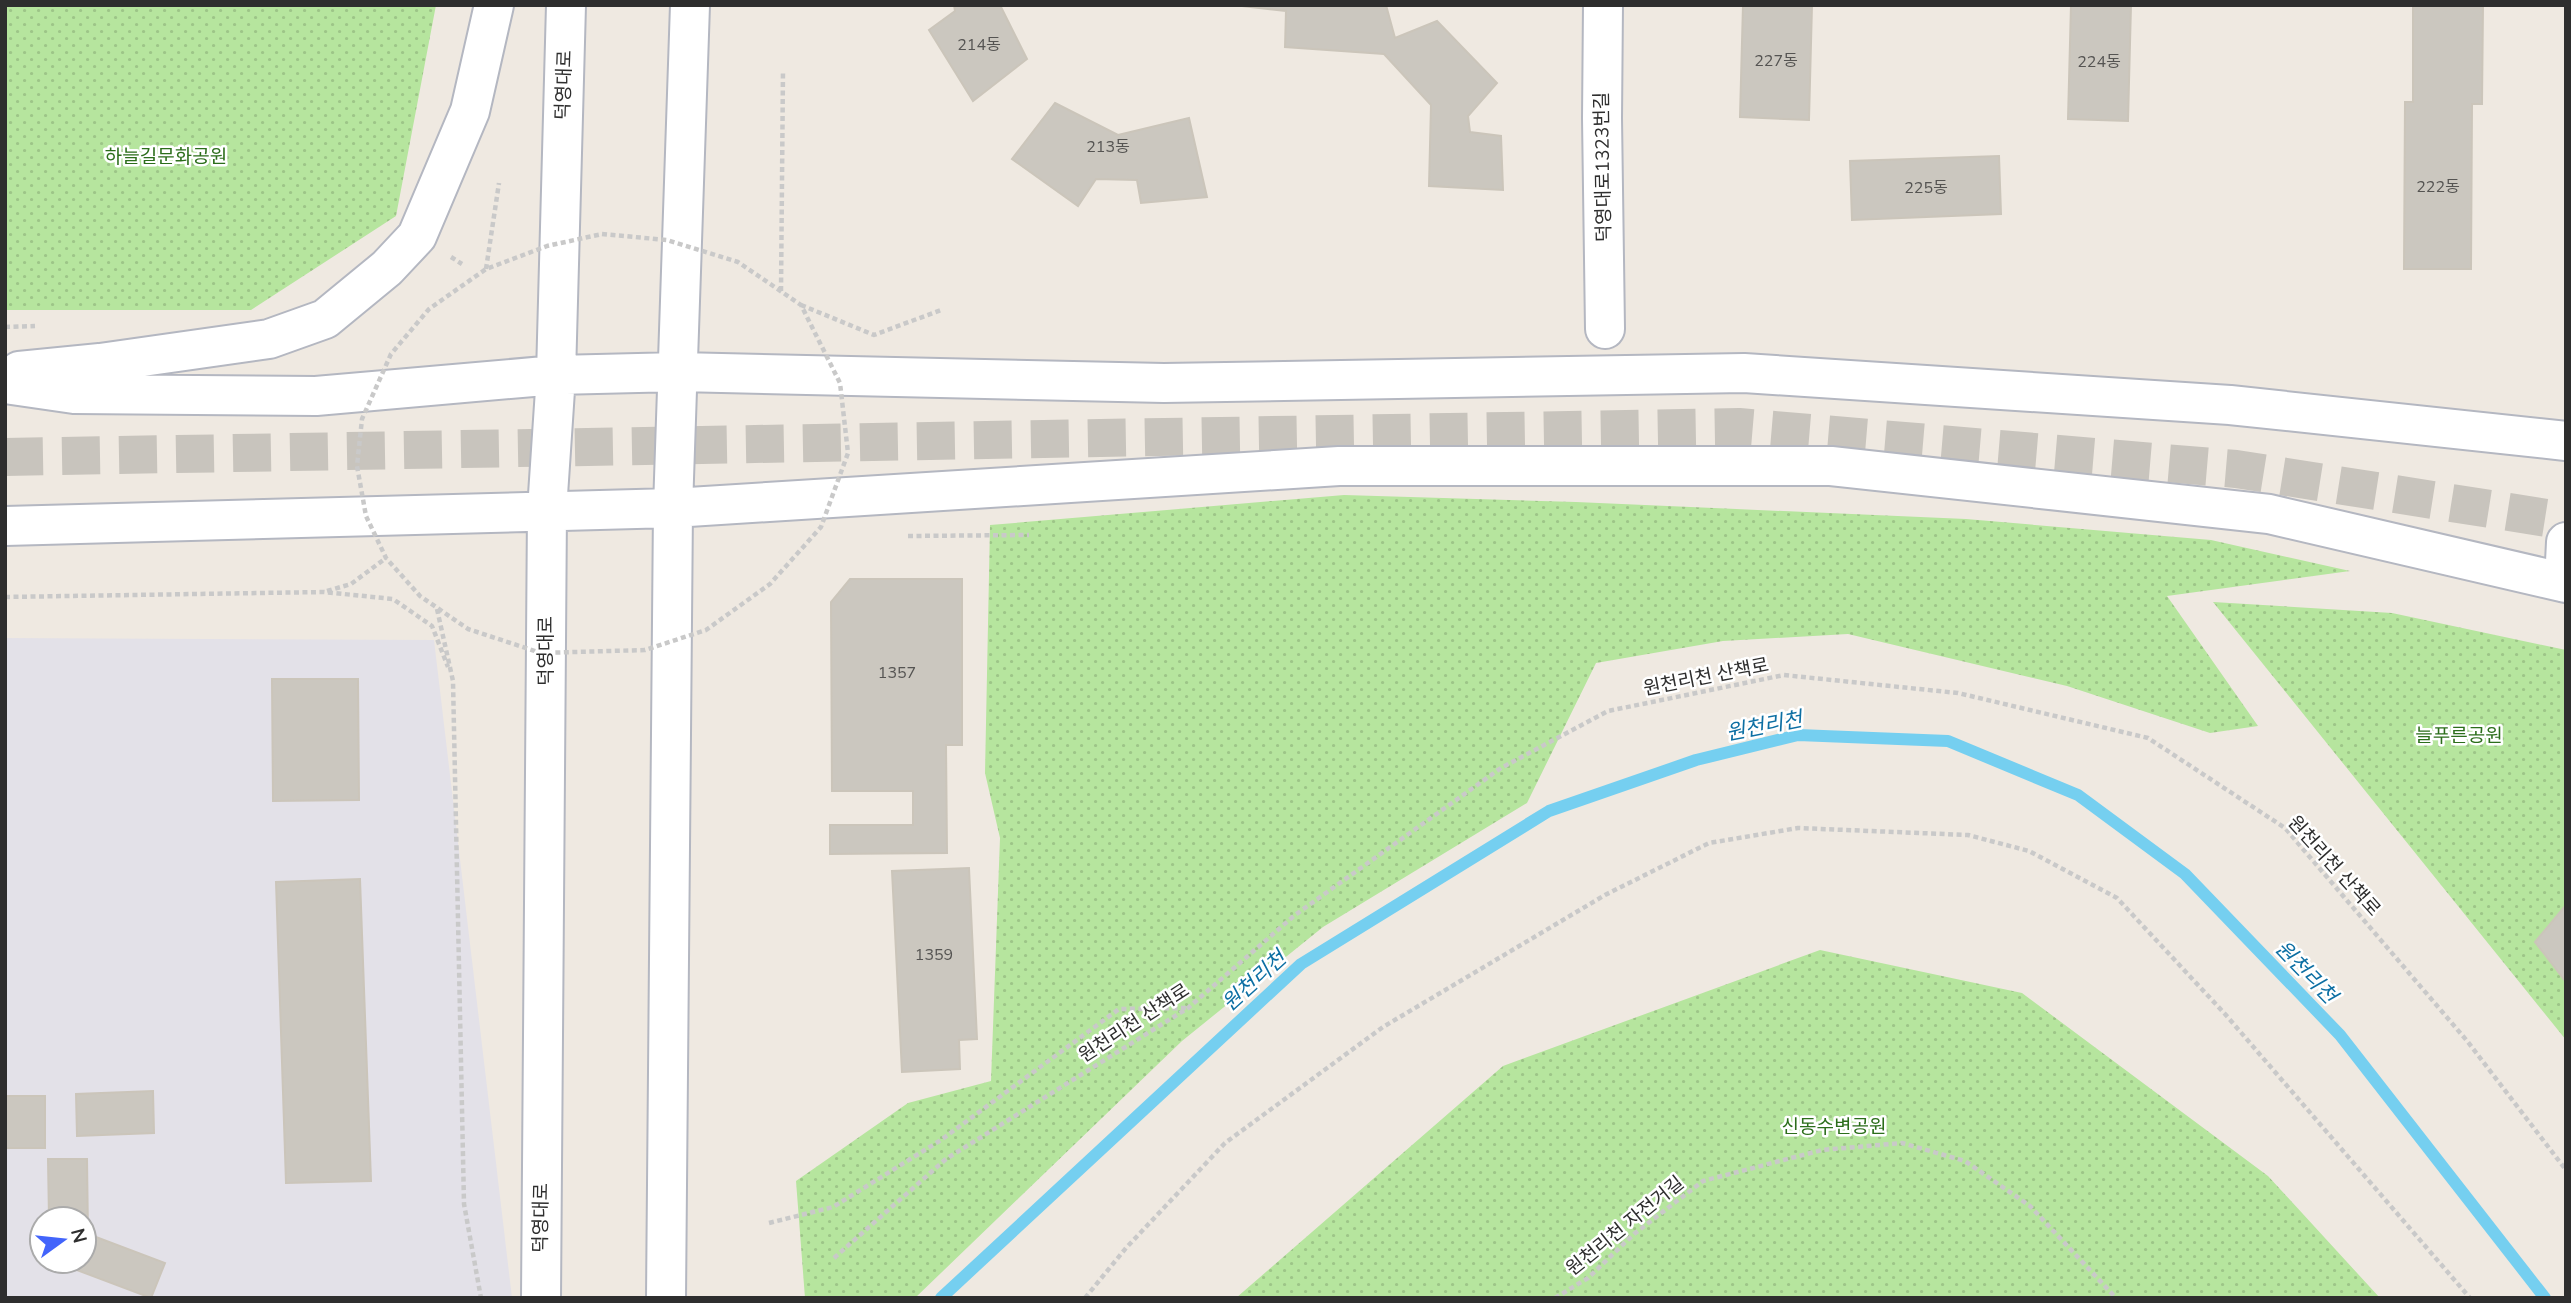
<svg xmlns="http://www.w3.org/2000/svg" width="2571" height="1303" viewBox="0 0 2571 1303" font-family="'Nunito Sans','Noto Sans KR',sans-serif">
  <defs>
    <pattern id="park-dots" width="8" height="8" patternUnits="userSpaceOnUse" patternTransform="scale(1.75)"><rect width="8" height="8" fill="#b6e59e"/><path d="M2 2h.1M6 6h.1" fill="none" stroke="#9dc588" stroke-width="1.8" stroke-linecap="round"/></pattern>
  </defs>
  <rect width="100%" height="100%" fill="#efe9e1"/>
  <path fill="#e3e1e8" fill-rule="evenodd" d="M5 638 434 640 512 1298H5ZM42 1219H84V1261H42Z"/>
  <path fill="url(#park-dots)" d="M5 5H436L396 216 251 310H5Z
    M1344 495 1576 502 1966 519 2211 540 2350 571 2167 596 2258 726 2210 733 2067 686 1848 634 1723 641 1596 663 1527 803 1323 927 1182 1041 915 1298H805L796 1181 908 1103 991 1081 1000 838 985 773 990 525Z
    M2213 602 2392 613 2566 650V1040Z
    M1820 950 2022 993 2268 1176 2380 1298H1236L1503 1066Z"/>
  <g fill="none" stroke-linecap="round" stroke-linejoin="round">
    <path stroke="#75cff0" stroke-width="12" d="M941 1298 1301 964 1549 811 1696 760 1798 735 1948 741 2078 795 2185 874 2340 1035 2545 1298"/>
  </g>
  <path fill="#cbc7bf" stroke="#cbc5ba" stroke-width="2" d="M954 5H1000L1027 59 973 101 929 30 955 11Z
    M1386 5 1395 38 1437 21 1497 83 1468 116 1470 132 1501 136 1503 190 1429 186 1431 105 1384 54 1285 47 1286 11 1242 6Z
    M1743 5H1812L1809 120 1740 117Z
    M2071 5H2131L2128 121 2068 119Z
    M2413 5H2483L2482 104H2472L2471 269H2404L2405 102H2413Z
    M1055 103 1118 135 1189 118 1207 197 1141 203 1137 180 1096 179 1078 206 1012 159Z
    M1999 156 2001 214 1852 220 1850 161Z
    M850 579H962V745H946L947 853 830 854V825H913V791H832L831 602Z
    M272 679H358L359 800 273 801Z
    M969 868 977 1039 959 1040 960 1069 902 1072 892 871Z
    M360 879 371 1181 286 1183 276 882Z
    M2566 905V982L2535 942Z
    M153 1091 154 1133 77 1136 76 1094Z
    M5 1096H45V1148H5Z
    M48 1159H87L88 1234 165 1263 151 1298 53 1261H84V1219H49Z"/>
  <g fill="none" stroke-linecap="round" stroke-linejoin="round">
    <path stroke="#c8c4bd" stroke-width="38" stroke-dasharray="38 19" stroke-linecap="butt" d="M5 457 1739 427 2236 469 2566 521"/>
    <defs>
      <path id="street" d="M1603 5 1602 118 1605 329
        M2564 582 2566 542"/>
      <path id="secondary" d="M19 371 100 363 269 339 325 319 387 268 417 236 470 111 494 5
        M5 384 74 394 316 396 556 375 679 372 1164 383 1744 373 2230 405 2566 441
        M5 526 673 508 1339 466H1831L2269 514 2566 583
        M541 1298 547 510 556 375 566 5
        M666 1298 673 508 690 5"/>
    </defs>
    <use href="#street" stroke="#b4b7c1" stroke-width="42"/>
    <use href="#secondary" stroke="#b4b7c1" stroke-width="42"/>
    <path stroke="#c9c9c9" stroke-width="4.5" stroke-dasharray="5 3.5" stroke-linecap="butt" d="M451 257 462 264
      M486 269 499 183
      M781 291 783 70
      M801 305 874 335 941 310
      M5 327 35 326
      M908 536 1029 535
      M327 591 351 584 386 558
      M5 597 324 592 393 599 432 626 448 667
      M437 609 453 681 464 1204 481 1298
      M769 1223 833 1207 941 1140 1119 1009 1187 1008
      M834 1258 946 1159 1188 1008 1295 915 1501 768 1608 711 1784 675 1958 693 2148 738 2285 828 2468 1042 2566 1170
      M1085 1298 1126 1248 1225 1143 1383 1027 1605 895 1709 843 1798 828 1968 835 2029 851 2117 898 2225 1014 2470 1298
      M1555 1298 1588 1278 1634 1234 1703 1181 1822 1150 1902 1143 1965 1161 2030 1206 2116 1298"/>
    <use href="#street" stroke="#fff" stroke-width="38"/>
    <use href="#secondary" stroke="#fff" stroke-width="38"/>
    <path stroke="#c9c9c9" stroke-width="4.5" stroke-dasharray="5 3.5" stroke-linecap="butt" d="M602 234 667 240 738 262 801 305 840 383 848 453 821 527 770 584 706 630 645 650 541 653 468 629 420 596 386 558 366 516 357 466 362 419 391 354 429 309 486 269 547 246Z"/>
  </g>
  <g text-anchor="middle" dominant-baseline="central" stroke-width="5" stroke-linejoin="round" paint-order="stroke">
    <g font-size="16" fill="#555452">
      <text x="979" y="45">214동</text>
      <text x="1776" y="61">227동</text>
      <text x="2099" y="62">224동</text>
      <text x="1108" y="147">213동</text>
      <text x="2438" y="187">222동</text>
      <text x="1926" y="188">225동</text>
      <text x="897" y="673">1357</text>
      <text x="934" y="955">1359</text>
    </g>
    <g font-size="19" fill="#2e2e2e" stroke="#fff">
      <text transform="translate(564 85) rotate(-88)">덕영대로</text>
      <text transform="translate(1603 167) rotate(-91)">덕영대로1323번길</text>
      <text transform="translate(546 651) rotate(-90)">덕영대로</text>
      <text transform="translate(1706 677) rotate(-11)">원천리천 산책로</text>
      <text transform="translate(2334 866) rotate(48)">원천리천 산책로</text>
      <text transform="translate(1134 1023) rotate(-33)">원천리천 산책로</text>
      <text transform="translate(541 1218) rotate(-89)">덕영대로</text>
      <text transform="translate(1625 1226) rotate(-39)">원천리천 자전거길</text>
    </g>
    <g font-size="19" fill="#2c6e1b" stroke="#fff">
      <text x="166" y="157">하늘길문화공원</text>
      <text x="2459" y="736">늘푸른공원</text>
      <text x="1834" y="1127">신동수변공원</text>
    </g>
    <g font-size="21" font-style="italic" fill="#0d6fa3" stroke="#fff">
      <text transform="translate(1764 726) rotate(-11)">원천리천</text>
      <text transform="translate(2306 972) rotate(46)">원천리천</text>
      <text transform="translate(1254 981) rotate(-42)">원천리천</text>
    </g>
  </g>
  <rect width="2571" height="1303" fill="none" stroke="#2e2e2e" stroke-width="14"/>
  <g transform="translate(63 1240) rotate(75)"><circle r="33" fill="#ffffff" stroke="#ababab" stroke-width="2"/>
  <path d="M0-5L12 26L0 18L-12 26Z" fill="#4264fb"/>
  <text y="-10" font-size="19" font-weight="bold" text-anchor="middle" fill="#2e2e2e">N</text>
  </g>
</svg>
